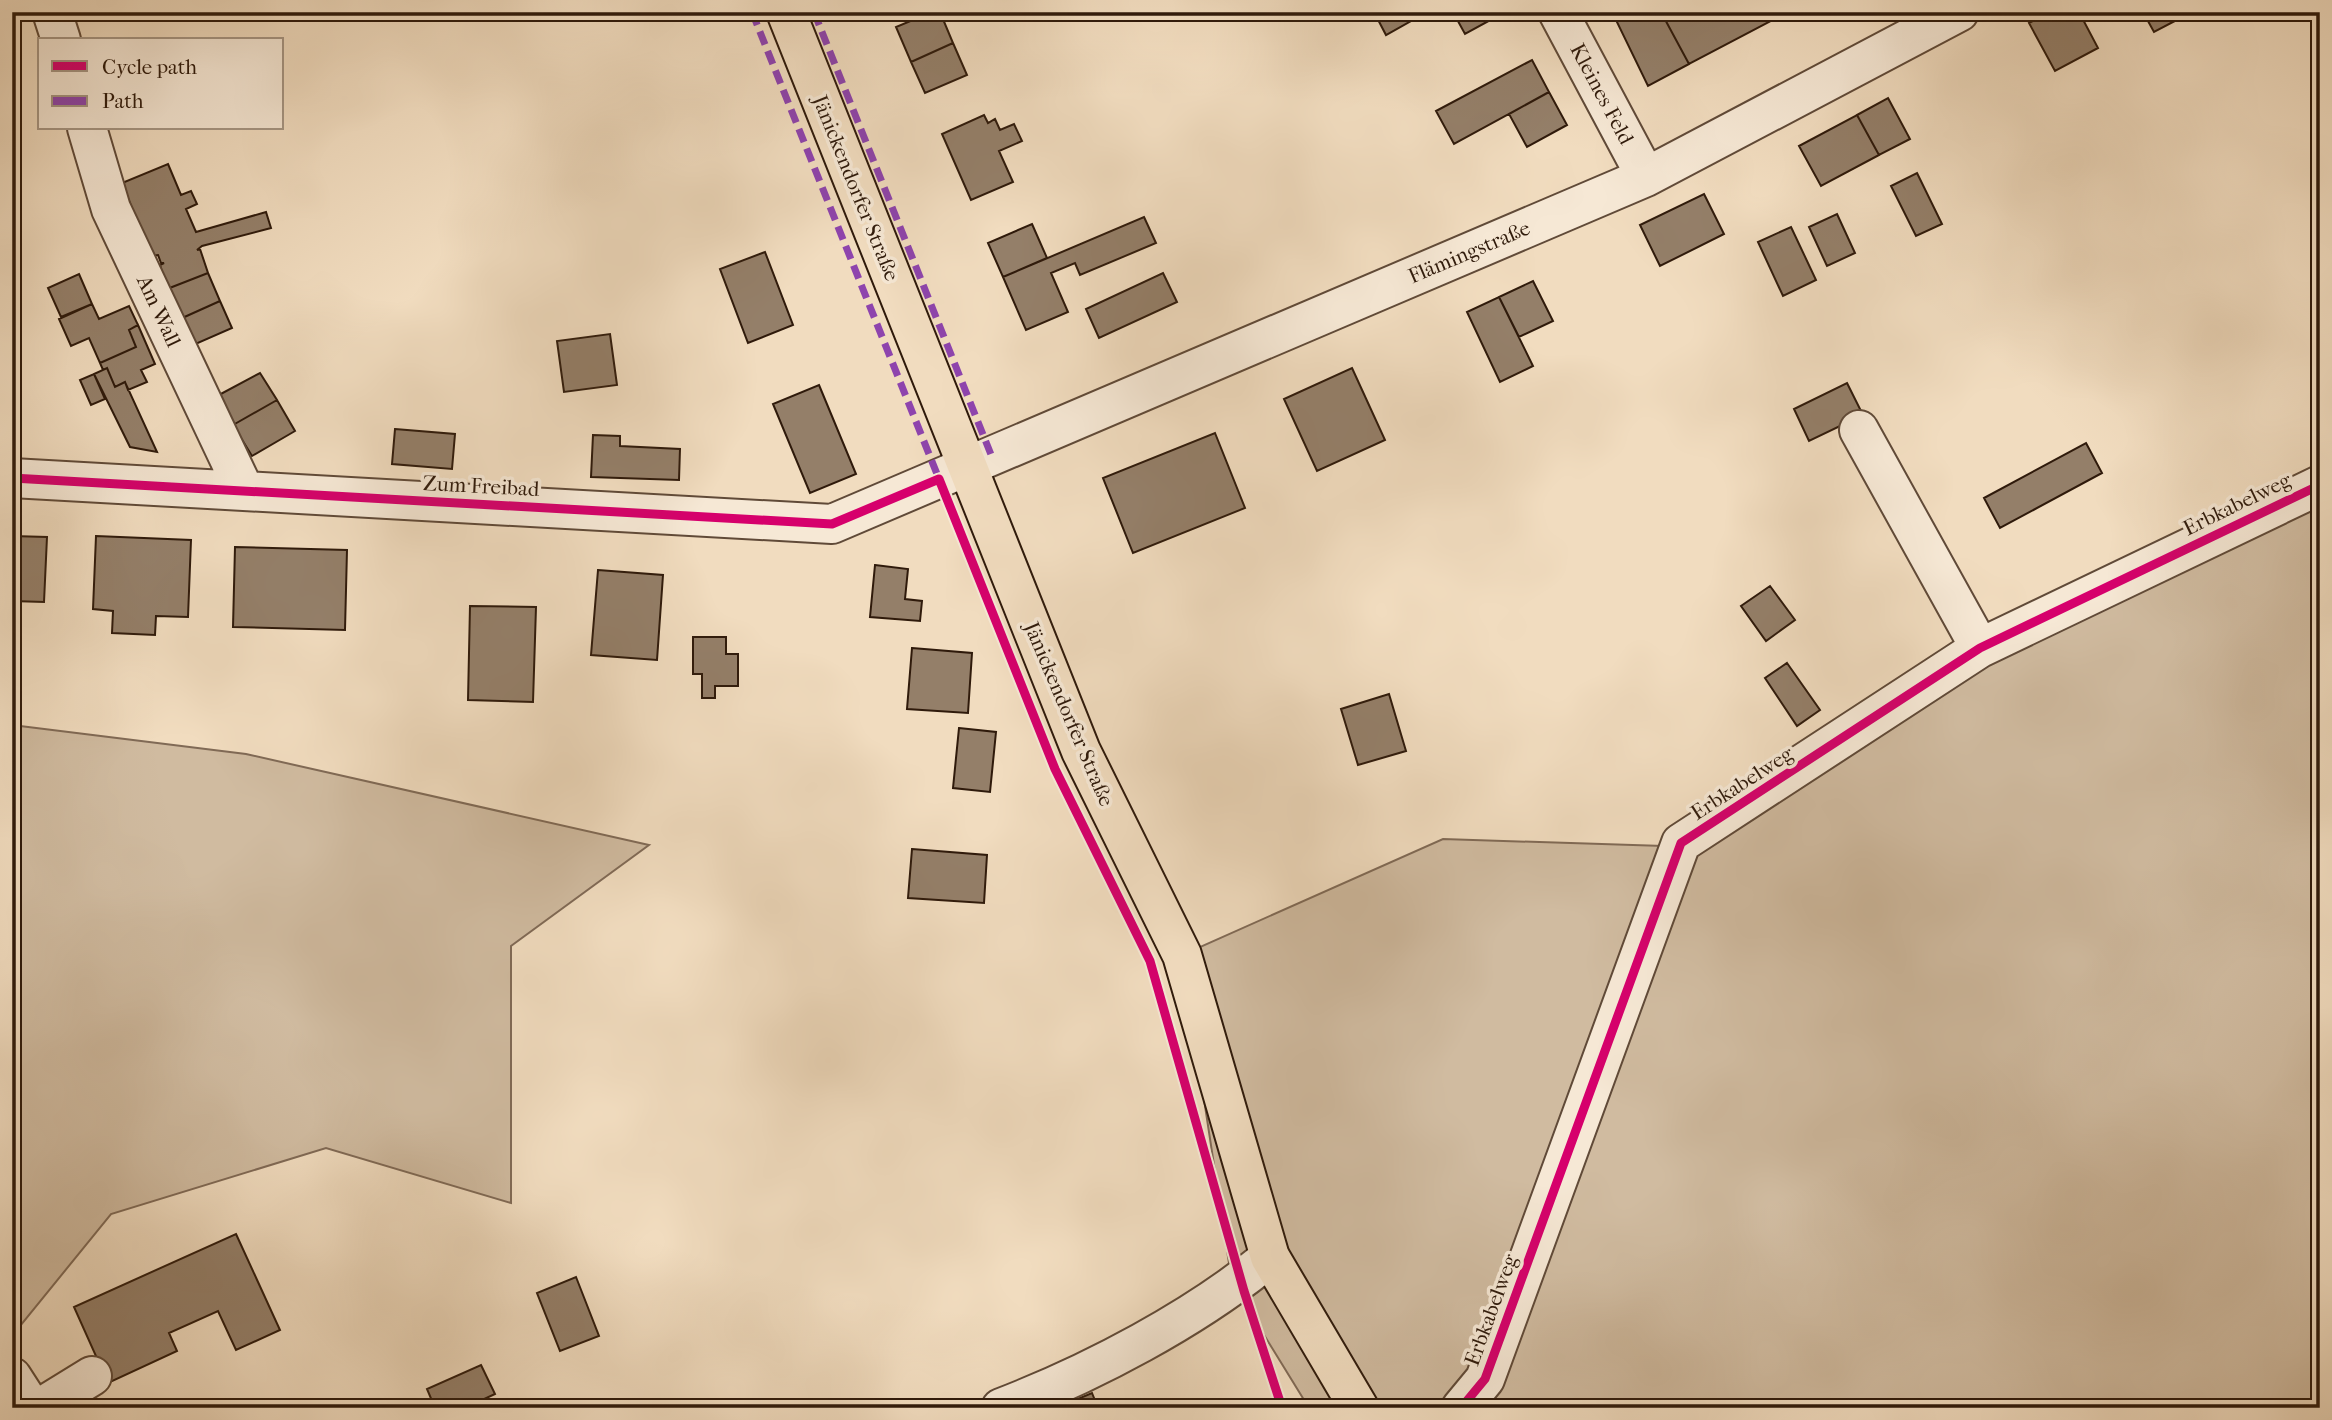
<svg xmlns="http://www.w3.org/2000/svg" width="2332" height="1420" viewBox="0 0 2332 1420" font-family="'IM FELL French Canon',serif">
  <rect width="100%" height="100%" fill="#f1dcbf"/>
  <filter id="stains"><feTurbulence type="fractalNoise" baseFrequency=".00286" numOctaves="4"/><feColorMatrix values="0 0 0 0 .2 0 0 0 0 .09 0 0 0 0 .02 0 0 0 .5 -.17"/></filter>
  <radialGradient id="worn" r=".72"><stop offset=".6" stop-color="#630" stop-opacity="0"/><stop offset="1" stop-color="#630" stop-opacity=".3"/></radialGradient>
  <path fill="#d0bba0" stroke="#806a56" stroke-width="2" d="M2320 477V1408H1309L1232 1283 1182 955 1443 839 1695 847 1792 771Z
    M12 725 246 754 649 845 511 946V1203L326 1148 111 1214 12 1336Z"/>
  <path fill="#947f69" stroke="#2f1a0b" stroke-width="2" d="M932 12H940L953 43 911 62 896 27Z
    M1374 12H1427L1386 35Z
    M1453 12H1505L1465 34Z
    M1626 12H1661L1689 64 1648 86 1615 18Z
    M1661 12H1783L1784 14 1689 64Z
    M2049 12H2079L2098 48 2055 71 2029 23Z
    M2143 12H2192L2154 32Z
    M953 43 967 75 925 93 911 62Z
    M1532 60 1549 92 1454 144 1436 111Z
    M1549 92 1567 125 1527 147 1509 114Z
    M1888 98 1910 139 1879 155 1857 115Z
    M984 115 988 123 995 119 1000 130 1014 124 1022 141 999 151 1013 182 971 200 942 134Z
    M1857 115 1879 155 1821 186 1799 146Z
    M168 164 181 195 191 191 197 204 186 209 196 232 266 212 271 228 202 246 197 250 200 249 208 273 167 289 160 265 164 263H161L158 255 151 256 122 183Z
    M1917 173 1942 224 1916 236 1891 186Z
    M1704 194 1724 234 1660 266 1640 225Z
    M1837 214 1855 253 1827 266 1809 227Z
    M1144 217 1156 243 1080 275 1075 263 1051 273 1068 312 1026 330 1003 277Z
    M1032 224 1047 258 1003 277 988 243Z
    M1791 227 1816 280 1783 296 1758 242Z
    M765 252 793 325 748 343 720 269Z
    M208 273 220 301 180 319 167 289Z
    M1163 273 1177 302 1099 338 1086 309Z
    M79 274 92 304 61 317 48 288Z
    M1533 281 1553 321 1519 337 1499 297Z
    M1499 297 1533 366 1500 382 1467 312Z
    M220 301 232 328 191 346 180 319Z
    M92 304 99 319 129 306 138 325 129 330 136 347 100 363 89 338 71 346 59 319Z
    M138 325 155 364 141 370 147 382 128 390 125 382 115 387 107 368 103 370 100 363 136 347 129 330Z
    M610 334 617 385 564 392 557 341Z
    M107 368 115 387 125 382 157 452 130 447 94 374Z
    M1352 368 1385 440 1317 471 1284 399Z
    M260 373 277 400 233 425 217 396Z
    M94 374 105 399 91 405 80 380Z
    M1847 383 1863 415 1809 441 1794 409Z
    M819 385 856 474 810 493 773 404Z
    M277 400 295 431 252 456 233 425Z
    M395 429 455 434 452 469 392 464Z
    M1215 433 1245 508 1133 553 1103 478Z
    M593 435 620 436V446L680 449 679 480 591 477Z
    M2086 443 2102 473 2000 528 1984 498Z
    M12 536 47 537 44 602 12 601Z
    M96 536 191 540 188 617 156 616 155 635 112 633 113 611 93 609Z
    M235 547 347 550 345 630 233 627Z
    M875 565 908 569 905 599 922 601 920 621 870 617Z
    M598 570 663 575 657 660 591 655Z
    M1770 586 1795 620 1766 641 1741 606Z
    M470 606 536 607 533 702 468 700Z
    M693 637H726V654H738V686H715V698H702V674H693Z
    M912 648 972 653 968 713 907 709Z
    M1787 663 1820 710 1797 726 1765 678Z
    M1389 694 1406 751 1358 765 1341 709Z
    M959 728 996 732 990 792 953 788Z
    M912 849 987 855 984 903 908 898Z
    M236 1234 280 1330 236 1350 218 1311 169 1333 177 1351 108 1383 74 1307Z
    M576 1277 599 1336 560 1351 537 1293Z
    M481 1365 495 1394 465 1408H435L427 1389Z
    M1092 1393 1098 1408H1056Z"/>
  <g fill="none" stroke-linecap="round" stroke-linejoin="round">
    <defs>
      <path id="minor" d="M52 12 61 40
        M1558 12 1646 177
        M87 128 111 209 244 490
        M1859 430 1980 648
        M12 478 832 524 1646 177 1959 12
        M12 1377 32 1408
        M40 1408 92 1376
        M1001 1408C1092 1373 1195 1319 1270 1257
        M1461 1408 1485 1379 1681 843 1980 648 2320 485"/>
      <path id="major" d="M786 12 1081 751 1182 955 1270 1257 1359 1408"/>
    </defs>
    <use href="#minor" stroke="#604a38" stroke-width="42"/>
    <use href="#major" stroke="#2f1a0b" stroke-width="42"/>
    <use href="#minor" stroke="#f6e8d5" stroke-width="38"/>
    <use href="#major" stroke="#f1dcbf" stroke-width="38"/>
    <path stroke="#8e44ad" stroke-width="7" stroke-dasharray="14 7" stroke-linecap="butt" d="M752 12 941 484
      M814 12 992 457"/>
    <defs>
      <path id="cycleway" d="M12 478 832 524 939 479 1055 769 1150 961 1244 1291 1282 1408
        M1461 1408 1485 1379 1681 843 1980 648 2320 485"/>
    </defs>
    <use href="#cycleway" stroke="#f6e8d5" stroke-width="13"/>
    <use href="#cycleway" stroke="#d6006c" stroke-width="9"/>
  </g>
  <g text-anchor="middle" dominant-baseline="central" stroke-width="7" stroke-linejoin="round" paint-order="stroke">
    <g font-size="21" fill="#2f1a0b" stroke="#f6e8d5">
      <text transform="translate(1602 94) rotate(62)">Kleines Feld</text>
      <text transform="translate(856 188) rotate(68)">Jänickendorfer Straße</text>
      <text transform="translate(1469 252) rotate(-23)">Flämingstraße</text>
      <text transform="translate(159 311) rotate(65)">Am Wall</text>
      <text transform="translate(481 486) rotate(3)">Zum Freibad</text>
      <text transform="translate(2237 504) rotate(-26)">Erbkabelweg</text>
      <text transform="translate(1069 714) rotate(67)">Jänickendorfer Straße</text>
      <text transform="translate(1742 783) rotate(-33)">Erbkabelweg</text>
      <text transform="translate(1491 1310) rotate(-70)">Erbkabelweg</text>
    </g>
  </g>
  <rect width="2332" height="1420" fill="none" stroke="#f1dcbf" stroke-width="42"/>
  <rect x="14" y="14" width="2304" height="1392" fill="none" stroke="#2f1a0b" stroke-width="3.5"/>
  <rect x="21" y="21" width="2290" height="1378" fill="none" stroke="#2f1a0b" stroke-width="2"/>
  <rect x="38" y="38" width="245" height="91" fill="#f6e8d5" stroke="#a69684" stroke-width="2"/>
  <rect x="52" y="61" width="35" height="10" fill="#d6006c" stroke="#a69684" stroke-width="2"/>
  <text x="102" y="74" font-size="21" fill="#2f1a0b">Cycle path</text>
  <rect x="52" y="96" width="35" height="10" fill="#8e44ad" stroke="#a69684" stroke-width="2"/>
  <text x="102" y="108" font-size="21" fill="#2f1a0b">Path</text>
  <rect width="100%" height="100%" filter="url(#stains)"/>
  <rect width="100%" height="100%" fill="url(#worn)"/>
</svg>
